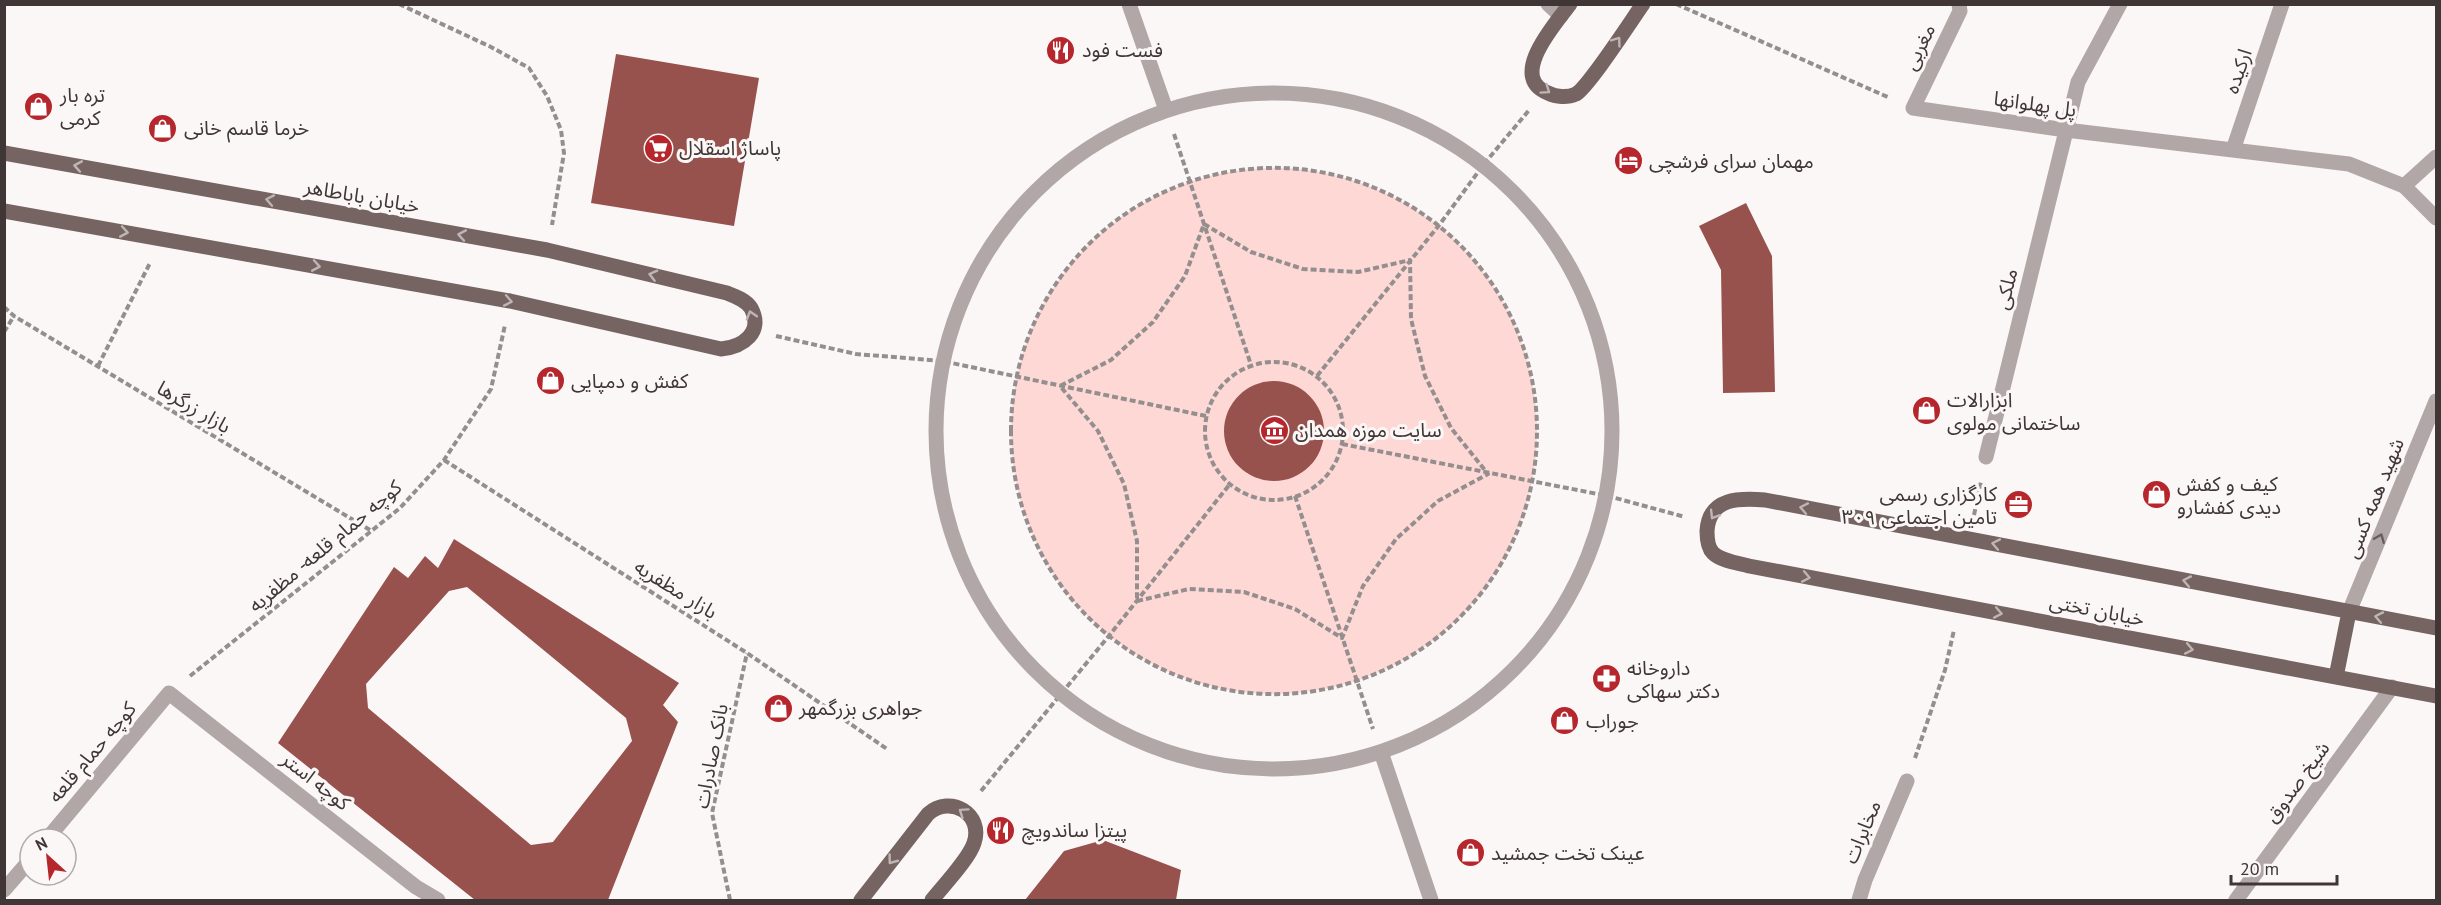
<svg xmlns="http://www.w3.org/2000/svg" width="2441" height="905" viewBox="0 0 2441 905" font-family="'PT Sans','Noto Sans Arabic',sans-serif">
  <rect width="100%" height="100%" fill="#fcf7f7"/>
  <path fill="#fdd8d5" d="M1011 431a263 263 0 1 1 526 0a263 263 0 1 1-526 0Z"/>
  <path fill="#97524e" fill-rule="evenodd" d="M616 54 759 78 734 226 591 203Z
    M1746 203 1772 256 1775 392 1723 393 1721 270 1699 226Z
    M1224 431a50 50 0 1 1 100 0a50 50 0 1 1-100 0Z
    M454 539 679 683 663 705 678 722 608 900H475L278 743 394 567 408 578 425 556 438 568ZM467 587 626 718 632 741 553 842 531 845 368 708 366 684 449 591Z
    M1103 840 1181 870 1176 900H1025L1064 851Z"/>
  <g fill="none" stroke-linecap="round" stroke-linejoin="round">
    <path stroke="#958e8e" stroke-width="4" stroke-dasharray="6 3" stroke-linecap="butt" d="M399 4 491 47 529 68 547 96 561 130 564 153 552 225
      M1676 4 1890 98
      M1174 134 1251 365
      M1011 431a263 263 0 1 1 526 0a263 263 0 1 1-526 0Z
      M1204 224 1251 252 1303 269 1358 272 1410 260 1411 319 1425 376 1451 428 1488 474 1438 501 1396 539 1363 586 1342 638 1295 609 1244 592 1189 589 1137 601V541L1124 484 1098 431 1060 386 1111 360 1153 322 1185 276Z
      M4 307 14 316 370 530
      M4 332 14 316
      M776 336 856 354 942 361 1206 416
      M1205 431a69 69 0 1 1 138 0a69 69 0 1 1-138 0Z
      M98 366 150 263
      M1317 376 1440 224 1484 164 1530 109
      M1342 444 1608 496 1685 517
      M444 460 747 653 887 749
      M1295 496 1373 729
      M1974 515 1981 482
      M190 676 400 508 444 460 491 389 505 325
      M1915 758 1945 670 1954 630
      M981 791 1108 637 1230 484
      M730 900 712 813 747 653"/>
    <path stroke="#b1a7a6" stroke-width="15" d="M1129 4 1166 110
      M1548 4 1561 16
      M1959 4 1960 11 1913 108 2066 130 2349 164 2404 186 2436 218
      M936 431a338 338 0 1 1 676 0a338 338 0 1 1-676 0Z
      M2233 150 2282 4
      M2404 186 2436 157
      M1986 457 2078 82 2120 4
      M2349 612 2436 401
      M1381 752 1431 900
      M47 839 169 693 416 887 438 900
      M4 890 30 860
      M1859 900 1865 880 1907 781
      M2236 900 2392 687"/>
    <path stroke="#756462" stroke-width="15" d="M1570 4C1556 23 1507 77 1548 93 1556 97 1567 98 1576 94 1589 86 1631 21 1643 4
      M4 153 547 250 727 293C735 296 746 300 751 308 764 332 743 347 721 349L510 301 4 211
      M2436 628 1765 500C1740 498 1709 497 1707 531 1707 538 1708 548 1713 553 1721 561 1738 563 1749 566L2436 696
      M2336 677 2349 612
      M861 900 928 814C950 794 984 814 974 843 969 859 943 886 932 900"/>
  </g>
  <defs><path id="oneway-chevron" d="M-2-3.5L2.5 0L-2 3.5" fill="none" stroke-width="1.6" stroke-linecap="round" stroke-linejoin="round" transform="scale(1.5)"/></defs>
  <g stroke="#bfb5b4">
    <use href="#oneway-chevron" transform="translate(1617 41) rotate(-54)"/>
    <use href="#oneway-chevron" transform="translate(1546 90) rotate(35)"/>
    <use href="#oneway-chevron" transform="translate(78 166) rotate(-170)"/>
    <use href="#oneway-chevron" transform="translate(270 200) rotate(-169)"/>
    <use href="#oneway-chevron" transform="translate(124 232) rotate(10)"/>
    <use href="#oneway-chevron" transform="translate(462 235) rotate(-170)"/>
    <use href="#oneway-chevron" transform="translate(316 266) rotate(10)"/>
    <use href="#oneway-chevron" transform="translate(653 275) rotate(-166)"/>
    <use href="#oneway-chevron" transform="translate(508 301) rotate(11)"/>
    <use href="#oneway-chevron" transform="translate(751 315) rotate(-107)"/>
    <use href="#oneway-chevron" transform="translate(1804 508) rotate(-169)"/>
    <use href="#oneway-chevron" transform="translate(1714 515) rotate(121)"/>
    <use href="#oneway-chevron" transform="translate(1996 544) rotate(-169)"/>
    <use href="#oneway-chevron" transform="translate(1806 577) rotate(11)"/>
    <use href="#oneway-chevron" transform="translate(2187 581) rotate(-169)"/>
    <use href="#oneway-chevron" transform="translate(1998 613) rotate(11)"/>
    <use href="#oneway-chevron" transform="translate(2379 617) rotate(-169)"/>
    <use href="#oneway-chevron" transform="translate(2189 649) rotate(11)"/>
    <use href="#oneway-chevron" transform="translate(963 812) rotate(-145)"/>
    <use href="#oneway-chevron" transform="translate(892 860) rotate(127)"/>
  </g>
  <use stroke="#675e5d" href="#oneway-chevron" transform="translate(2380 538) rotate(-68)"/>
  <defs>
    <symbol id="restaurant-disc" viewBox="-11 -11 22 22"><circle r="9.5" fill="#b6262d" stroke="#fcf7f7"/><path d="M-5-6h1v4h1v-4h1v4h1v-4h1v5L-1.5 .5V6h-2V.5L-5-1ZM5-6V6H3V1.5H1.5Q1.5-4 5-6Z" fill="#fff"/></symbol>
    <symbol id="shop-disc" viewBox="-11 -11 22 22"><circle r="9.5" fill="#b6262d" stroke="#fcf7f7"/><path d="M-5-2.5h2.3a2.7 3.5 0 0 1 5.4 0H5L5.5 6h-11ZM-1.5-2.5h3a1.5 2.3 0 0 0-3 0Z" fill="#fff"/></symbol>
    <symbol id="supermarket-disc" viewBox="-11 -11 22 22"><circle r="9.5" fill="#b6262d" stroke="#fcf7f7"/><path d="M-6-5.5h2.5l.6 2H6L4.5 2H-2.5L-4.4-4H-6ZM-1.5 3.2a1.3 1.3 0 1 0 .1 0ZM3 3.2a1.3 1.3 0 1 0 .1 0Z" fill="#fff"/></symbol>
    <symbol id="hotel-disc" viewBox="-11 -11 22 22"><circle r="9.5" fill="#b6262d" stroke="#fcf7f7"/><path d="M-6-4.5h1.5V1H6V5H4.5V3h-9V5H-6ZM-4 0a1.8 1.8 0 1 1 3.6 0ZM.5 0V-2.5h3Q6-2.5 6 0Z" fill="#fff"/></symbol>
    <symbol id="museum-disc" viewBox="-11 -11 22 22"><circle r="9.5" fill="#b6262d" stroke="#fcf7f7"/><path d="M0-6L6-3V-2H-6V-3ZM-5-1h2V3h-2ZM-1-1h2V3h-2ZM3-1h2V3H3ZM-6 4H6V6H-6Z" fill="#fff"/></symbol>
    <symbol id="office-disc" viewBox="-11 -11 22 22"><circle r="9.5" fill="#b6262d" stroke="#fcf7f7"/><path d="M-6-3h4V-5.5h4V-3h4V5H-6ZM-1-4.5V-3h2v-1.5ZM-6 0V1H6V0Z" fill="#fff"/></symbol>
    <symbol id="pharmacy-disc" viewBox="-11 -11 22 22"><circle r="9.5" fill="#b6262d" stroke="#fcf7f7"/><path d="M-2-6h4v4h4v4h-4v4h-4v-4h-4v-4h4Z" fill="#fff"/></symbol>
  </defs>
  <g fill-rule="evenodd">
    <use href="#restaurant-disc" x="1044" y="34" width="33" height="33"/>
    <use href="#shop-disc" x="22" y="90" width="33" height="33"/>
    <use href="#shop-disc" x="146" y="112" width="33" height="33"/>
    <use href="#supermarket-disc" x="642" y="132" width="33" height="33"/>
    <use href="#hotel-disc" x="1612" y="144" width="33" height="33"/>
    <use href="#shop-disc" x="534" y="364" width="33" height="33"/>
    <use href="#shop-disc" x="1910" y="394" width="33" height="33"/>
    <use href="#museum-disc" x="1258" y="414" width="33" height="33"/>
    <use href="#shop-disc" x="2140" y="478" width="33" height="33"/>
    <use href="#office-disc" x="2002" y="488" width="33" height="33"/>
    <use href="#pharmacy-disc" x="1590" y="662" width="33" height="33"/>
    <use href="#shop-disc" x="762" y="692" width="33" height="33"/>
    <use href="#shop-disc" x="1548" y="704" width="33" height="33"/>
    <use href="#restaurant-disc" x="984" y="814" width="33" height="33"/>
    <use href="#shop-disc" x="1454" y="836" width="33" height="33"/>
  </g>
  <g text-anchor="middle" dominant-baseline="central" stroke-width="6" stroke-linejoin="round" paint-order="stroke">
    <g font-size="20" fill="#3f3635" stroke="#fcf7f7">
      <text transform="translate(1919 47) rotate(-64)">مغربی</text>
      <text transform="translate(2238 71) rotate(-71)">ارکیده</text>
      <text transform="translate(2035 104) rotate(8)">پل پهلوانها</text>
      <text transform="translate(362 196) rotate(10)">خیابان باباطاهر</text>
      <text transform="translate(2006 289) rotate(-76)">ملکی</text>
      <text transform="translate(194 407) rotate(31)">بازار زرگرها</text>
      <text transform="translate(2374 498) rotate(-68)">شهید همه کسی</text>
      <text transform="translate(325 546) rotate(-40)">کوچه حمام قلعه- مظفریه</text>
      <text transform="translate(676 589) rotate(32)">بازار مظفریه</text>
      <text transform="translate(2097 610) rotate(11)">خیابان تختی</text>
      <text transform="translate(92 752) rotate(-50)">کوچه حمام قلعه</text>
      <text transform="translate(711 756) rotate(-79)">بانک صادرات</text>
      <text transform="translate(316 781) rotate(38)">کوچه استر</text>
      <text transform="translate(2297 782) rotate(-54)">شیخ صدوق</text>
      <text transform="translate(1862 832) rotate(-67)">مخابرات</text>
    </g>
    <g font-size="20" fill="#3f3635" stroke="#fcf7f7" text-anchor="start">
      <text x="1082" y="50">فست فود</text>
      <text x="60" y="95">تره بار<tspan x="60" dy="23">کرمی</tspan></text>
      <text x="184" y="128">خرما قاسم خانی</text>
      <text x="679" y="148">پاساژ اسقلال</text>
      <text x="1649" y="161">مهمان سرای فرشچی</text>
      <text x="571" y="381">کفش و دمپایی</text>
      <text x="1947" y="400">ابزارالات<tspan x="1947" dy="23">ساختمانی مولوی</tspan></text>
      <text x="1295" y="430">سایت موزه همدان</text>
      <text x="2177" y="484">کیف و کفش<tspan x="2177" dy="23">دیدی کفشارو</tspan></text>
      <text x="1997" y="494" text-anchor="end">کارگزاری رسمی<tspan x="1997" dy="23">۳۰۹ تامین اجتماعی</tspan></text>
      <text x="1627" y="668">داروخانه<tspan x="1627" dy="23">دکتر سهاکی</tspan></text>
      <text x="799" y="708">جواهری بزرگمهر</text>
      <text x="1586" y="721">جوراب</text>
      <text x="1022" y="830">پیتزا ساندویچ</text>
      <text x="1491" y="853">عینک تخت جمشید</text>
    </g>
  </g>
  <rect width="2441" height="905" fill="none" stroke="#3f3635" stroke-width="12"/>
  <g transform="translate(48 857) rotate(333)"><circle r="28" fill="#fcf7f7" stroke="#b0aaa9" stroke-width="1.5"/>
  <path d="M0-4.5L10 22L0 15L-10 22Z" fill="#b6262d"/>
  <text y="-9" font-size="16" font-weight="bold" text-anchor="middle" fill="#3f3635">N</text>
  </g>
  <path d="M2231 875v9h106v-9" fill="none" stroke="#3f3635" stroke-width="3"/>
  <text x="2240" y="875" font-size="18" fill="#3f3635" stroke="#fcf7f7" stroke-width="4.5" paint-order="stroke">20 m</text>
</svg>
